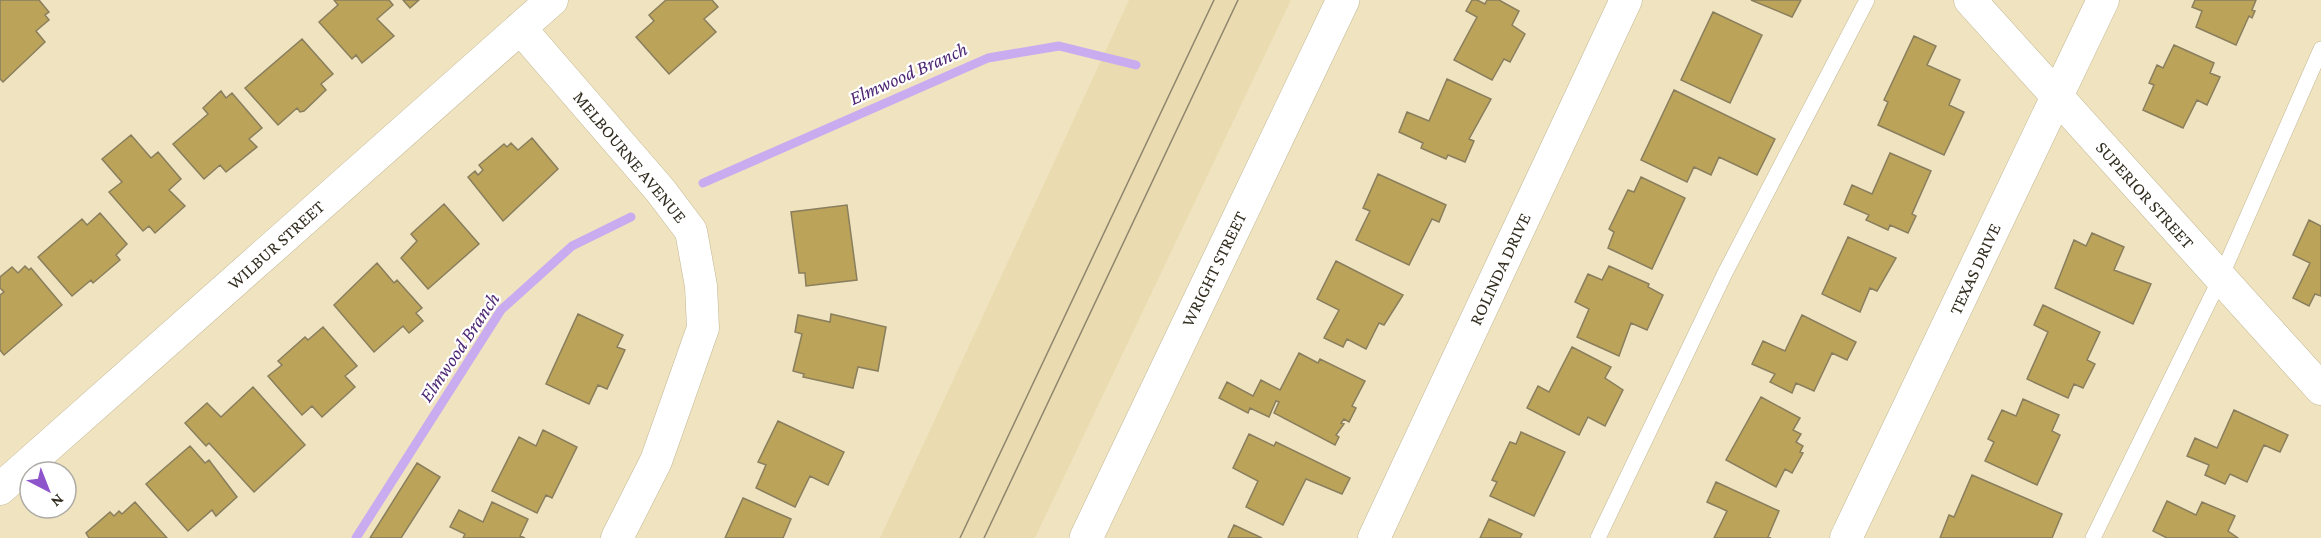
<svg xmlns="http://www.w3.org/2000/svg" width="2321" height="538" viewBox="0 0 2321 538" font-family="'Crimson Pro',serif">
  <rect width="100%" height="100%" fill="#f0e4c0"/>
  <path fill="#eadbb0" d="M1129 0H1291L1035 538H880Z"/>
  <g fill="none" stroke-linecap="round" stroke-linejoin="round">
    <path stroke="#c9acef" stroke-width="9" d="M703 183 988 58 1059 46 1136 65
      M356 538 501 310 572 246 631 217"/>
  </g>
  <path fill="#bca35a" stroke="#897e5d" stroke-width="1.5" d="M0 0H39L49 12 45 15 49 20 36 31 45 42 3 82 0 79Z
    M334 0H389L393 5 377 19 394 36 362 63 356 55 352 59 319 22 338 5Z
    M403 0H419L410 8Z
    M666 0H712L718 7 704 19 716 32 669 74 636 37 654 21 649 15Z
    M1472 0H1477L1485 4 1487 0H1499L1519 11 1512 25 1525 34 1510 62 1504 59 1492 80 1454 60 1477 17 1466 11Z
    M1751 0H1801L1792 17Z
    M2195 0H2256L2252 10 2255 11 2252 18 2249 16 2236 45 2196 27 2202 11 2192 7Z
    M1713 12 1762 35 1730 103 1681 80Z
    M1914 36 1936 46 1927 65 1960 80 1949 105 1964 112 1944 155 1878 125 1888 102 1884 100Z
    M302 39 333 74 321 84 326 90 304 111 300 112 297 108 278 125 245 88Z
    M2174 45 2214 63 2210 73 2220 77 2207 105 2197 100 2183 128 2143 110 2154 85 2149 83 2157 65 2163 68Z
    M1447 79 1491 99 1469 139 1474 141 1465 162 1448 155 1446 159 1421 148 1423 143 1399 132 1407 112 1429 121Z
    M1674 90 1775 139 1757 175 1719 157 1711 175 1694 167 1687 182 1641 160Z
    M221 91 226 98 232 93 262 128 249 139 257 147 226 172 220 165 204 179 173 144 208 114 203 108Z
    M131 135 151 158 158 152 181 179 169 190 185 206 155 233 149 226 143 231 109 192 122 182 102 159Z
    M532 138 558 169 503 221 468 177 475 171 478 175 483 170 479 165 504 144 507 147 511 143 518 150Z
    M1890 153 1931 171 1912 214 1916 216 1908 233 1890 225 1888 230 1866 220 1869 215 1844 204 1852 185 1872 194Z
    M1378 174 1446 205 1439 222 1432 219 1409 265 1356 240 1370 211 1363 208Z
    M1641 177 1685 198 1652 269 1608 248 1614 232 1609 229 1628 190 1634 192Z
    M444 204 479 244 428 289 401 258 417 241 411 234Z
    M847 205 857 280 806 286 805 273H799L791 212Z
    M100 213 127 244 116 255 120 260 93 283 91 280 72 296 38 257 82 219 87 225Z
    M2309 220 2321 226V296L2315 294 2309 306 2293 298 2310 263 2293 255Z
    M2092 233 2124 247 2114 270 2151 284 2133 324 2055 288 2074 240 2086 246Z
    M1848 237 1896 258 1877 291 1870 288 1860 312 1822 294Z
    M1336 261 1403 295 1384 325 1379 323 1366 349 1347 339 1343 347 1324 338 1339 310 1317 299Z
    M377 263 394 283 397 280 422 308 416 313 423 321 409 333 403 326 374 352 334 305Z
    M25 266 29 270 31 268 62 305 4 355 0 350V295L4 292 0 288V277L12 267 18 273Z
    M1609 266 1649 284 1648 287 1663 295 1647 330 1631 323 1619 356 1577 337 1589 309 1575 302 1588 274 1602 280Z
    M2043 305 2100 332 2087 360 2095 364 2083 388 2074 384 2068 398 2027 379 2048 332 2034 325Z
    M578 314 623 335 617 347 625 350 607 389 598 385 589 404 546 384Z
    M831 314 886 327 878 371 858 367 853 388 803 377 804 374 793 371 802 334 795 332 798 315 830 322Z
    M1802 315 1856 342 1847 360 1832 353 1814 391 1796 383 1792 393 1770 382 1775 374 1752 364 1763 341 1785 351Z
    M323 327 357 366 345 376 355 387 322 417 312 406 302 415 268 376 282 365 278 361 305 337 308 340Z
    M1572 347 1611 367 1605 378 1623 390 1605 426 1588 417 1579 435 1527 408 1538 386 1549 392Z
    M1299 353 1318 363 1320 359 1365 381 1352 406 1356 408 1349 422 1344 419 1341 423 1344 424 1336 435 1339 437 1335 445 1274 413 1279 402 1276 401 1269 417 1250 408 1248 413 1219 398 1227 382 1253 396 1261 380 1280 390Z
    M253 387 305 445 254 492 209 443 206 446 185 423 207 403 221 417Z
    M1761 397 1800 418 1793 430 1801 434 1796 442 1803 446 1800 452 1803 453 1792 473 1785 469 1776 487 1726 460Z
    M2023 399 2059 415 2052 431 2060 435 2037 485 1985 461 1994 442 1988 439 2002 410 2016 416Z
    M2234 410 2288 435 2280 452 2264 445 2247 482 2230 474 2225 484 2205 475 2209 465 2187 456 2195 438 2217 448Z
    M778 421 844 452 828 485 810 476 795 507 756 488 766 465 758 462Z
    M543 430 577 447 552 498 546 495 537 513 492 491 519 437 536 446Z
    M1521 432 1565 452 1534 516 1490 496 1497 482 1492 480 1510 442 1516 444Z
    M1249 434 1274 446 1276 442 1350 478 1342 494 1306 479 1283 525 1246 507 1258 481 1233 468Z
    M190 446 205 463 209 460 237 497 216 516 212 510 188 531 146 484Z
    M417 463 440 477 401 538H370Z
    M1972 475 2062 514 2052 538H1940L1949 515 1954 517Z
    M1716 482 1779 511 1768 537 1771 538H1714L1727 511 1707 502Z
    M743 498 791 519 783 538H725Z
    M2167 501 2196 515 2202 502 2235 516 2228 531 2238 538H2167L2153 531Z
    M135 502 167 538H89L86 533 110 512 114 516 119 511 122 514Z
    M492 502 528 519 520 536 525 538H463L465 534 450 527 459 510 483 522Z
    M1489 519 1522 534 1520 538H1480Z
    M1234 525 1262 538H1228Z"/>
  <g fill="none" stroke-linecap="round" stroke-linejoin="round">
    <defs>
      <path id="service" d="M1598 538 1725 273 1867 0
        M2093 538 2220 279 2321 49"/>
      <path id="minor" d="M1970 0 2321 389
        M520 28 660 190 691 231 701 286 703 328 656 461 617 538
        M0 489 552 0
        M1374 538 1626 0
        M1846 538 2103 0"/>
      <path id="tertiary" d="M1086 538 1343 0"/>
    </defs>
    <use href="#service" stroke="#c2b693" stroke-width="16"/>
    <use href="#minor" stroke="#c2b693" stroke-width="33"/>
    <use href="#tertiary" stroke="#c2b693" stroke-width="34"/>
    <use href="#service" stroke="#fff" stroke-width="15"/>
    <use href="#minor" stroke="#fff" stroke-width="32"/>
    <use href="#tertiary" stroke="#fff" stroke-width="33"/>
    <path stroke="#8f866e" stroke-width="1.5" d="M960 538 1214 0
      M984 538 1238 0"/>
  </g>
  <g text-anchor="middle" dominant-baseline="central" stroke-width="4.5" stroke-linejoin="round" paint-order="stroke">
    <g font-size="18" fill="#322d1f" stroke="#fff">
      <text transform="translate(630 157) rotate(50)">MELBOURNE AVENUE</text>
      <text transform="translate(2145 195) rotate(48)">SUPERIOR STREET</text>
      <text transform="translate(276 245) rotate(-42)">WILBUR STREET</text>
      <text transform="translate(1214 269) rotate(-64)">WRIGHT STREET</text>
      <text transform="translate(1500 269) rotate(-65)">ROLINDA DRIVE</text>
      <text transform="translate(1975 269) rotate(-65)">TEXAS DRIVE</text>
    </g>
    <g font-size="20" font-style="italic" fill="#4e2774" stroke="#fff">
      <text transform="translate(908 73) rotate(-24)">Elmwood Branch</text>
      <text transform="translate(459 347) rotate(-56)">Elmwood Branch</text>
    </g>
  </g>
  <g transform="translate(48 490) rotate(138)"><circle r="28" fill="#ffffff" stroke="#adaba5" stroke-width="1.5"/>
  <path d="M0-4.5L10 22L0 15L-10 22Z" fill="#8e54cb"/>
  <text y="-9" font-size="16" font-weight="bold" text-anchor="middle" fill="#322d1f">N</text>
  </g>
</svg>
